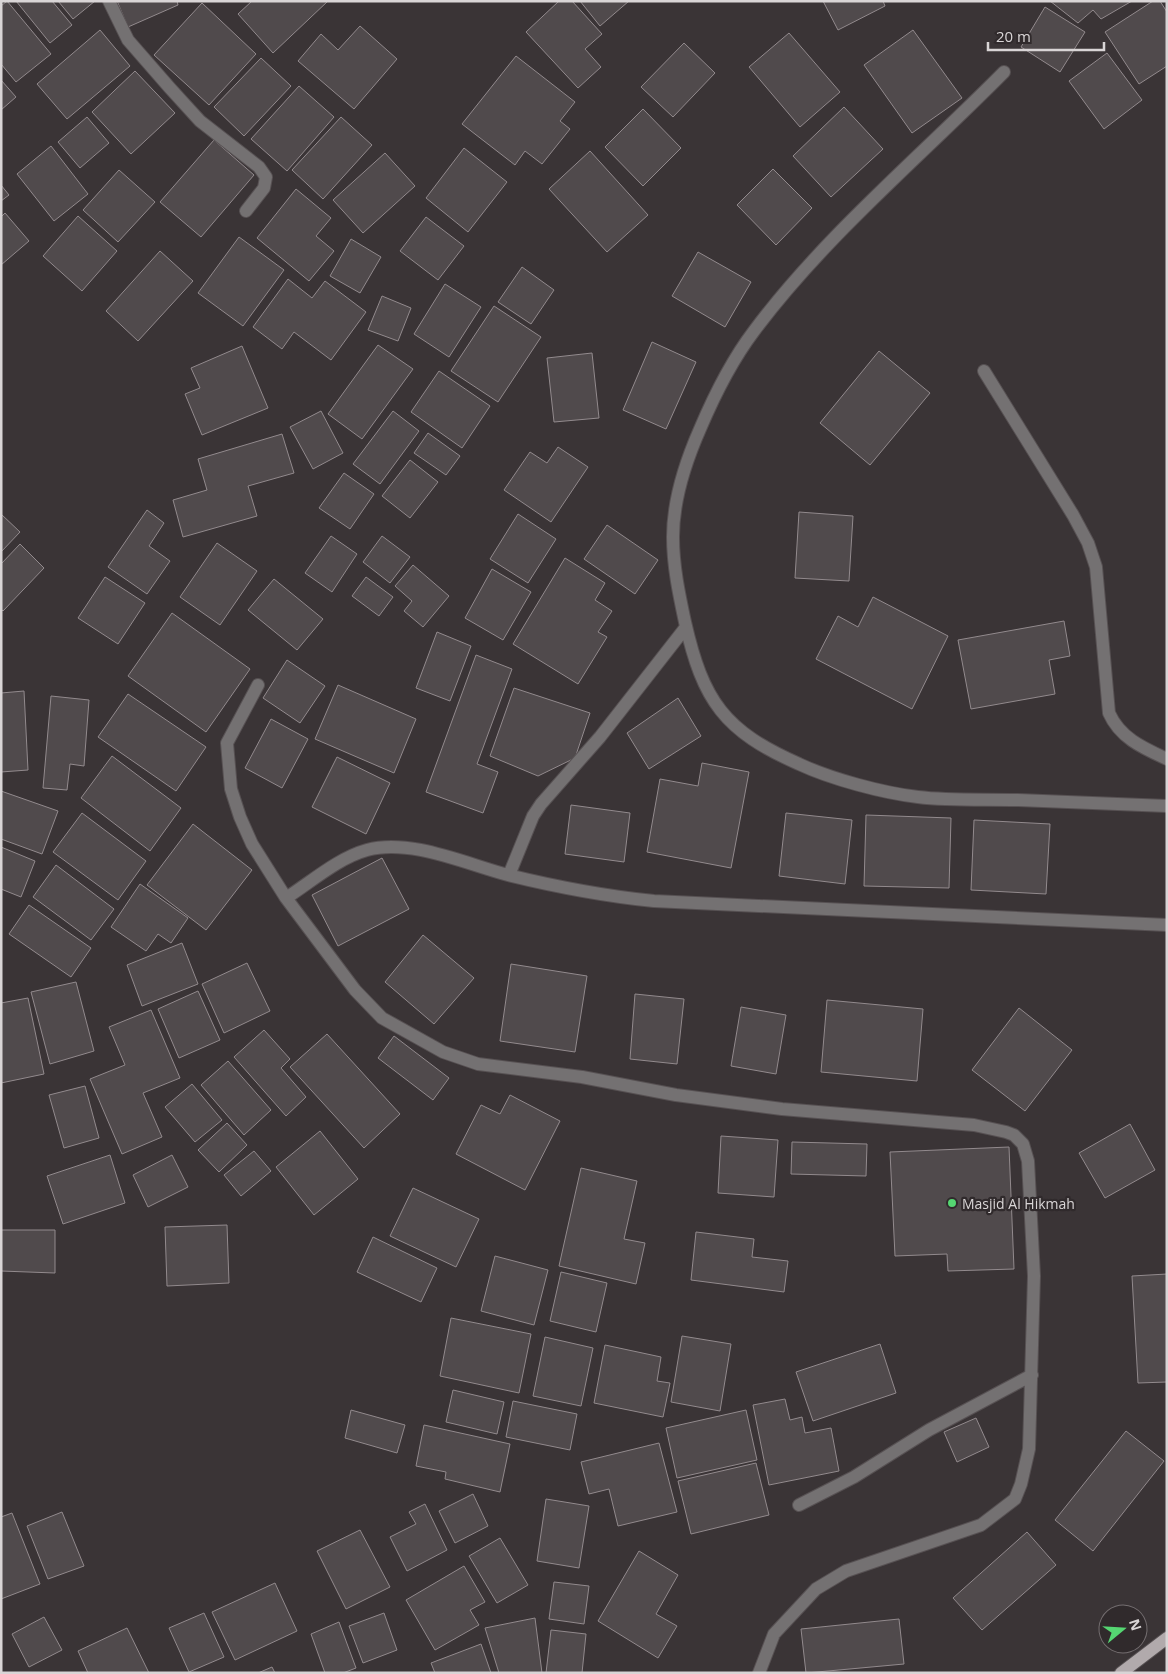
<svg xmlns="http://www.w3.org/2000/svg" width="1168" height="1674" viewBox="0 0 1168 1674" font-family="'Open Sans',sans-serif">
  <rect width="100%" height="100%" fill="#3a3436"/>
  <path fill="#504a4c" stroke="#928a8d" d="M7 1 51 54 16 82 1 64V6Z
    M16 1H52L72 25 50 43Z
    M58 1H95L73 19Z
    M117 1H177L178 5 128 27Z
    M252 1H328L273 53 238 14Z
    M559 1H572L602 34 585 49 601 67 578 88 526 32Z
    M580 1H629L600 26Z
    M823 1H883L885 6 838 30Z
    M1050 1H1132L1101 19 1093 10 1078 23Z
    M1153 1H1160L1167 12V66L1139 84 1105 32Z
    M202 3 256 54 209 105 154 55Z
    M1045 7 1085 32 1060 72 1021 47Z
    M360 26 397 59 354 109 298 61 321 34 338 50Z
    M100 30 130 66 67 119 37 84Z
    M913 30 962 98 912 133 864 65Z
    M789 33 840 92 800 127 749 67Z
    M684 43 715 73 673 117 641 87Z
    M1107 53 1142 100 1104 129 1069 81Z
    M516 56 575 102 560 121 570 129 542 164 525 151 515 165 462 124Z
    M261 58 291 86 244 136 214 107Z
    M135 71 175 113 131 154 92 112Z
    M1 80 16 97 1 110Z
    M299 86 334 117 287 171 251 139Z
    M844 107 883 149 831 197 793 156Z
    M643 109 681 148 643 186 605 147Z
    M87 117 109 143 80 168 58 142Z
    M341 117 372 145 323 199 292 170Z
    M214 140 254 175 201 237 160 202Z
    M51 146 88 194 54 221 17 174Z
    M464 148 507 182 468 232 426 198Z
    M590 151 648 215 607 252 549 189Z
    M385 153 415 186 363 233 333 200Z
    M773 169 812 208 776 245 737 205Z
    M119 170 155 202 118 242 83 210Z
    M1 185 9 195 1 201Z
    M296 189 331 218 316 236 334 251 309 281 257 238Z
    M5 213 29 241 1 265V217Z
    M78 216 117 251 82 291 43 256Z
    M426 217 464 246 438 280 400 251Z
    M239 237 284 270 243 326 198 293Z
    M351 239 381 257 360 293 330 276Z
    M160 251 193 281 138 341 106 311Z
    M698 252 751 282 725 327 672 296Z
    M522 267 554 290 531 324 498 302Z
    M288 279 312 298 325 281 366 312 331 360 294 332 282 349 253 327Z
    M445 284 481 307 449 357 414 334Z
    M382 296 411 308 398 341 368 330Z
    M494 306 541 337 498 402 451 371Z
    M652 342 696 362 666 429 623 410Z
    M378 345 413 369 362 439 328 414Z
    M242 346 268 408 202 435 185 394 200 388 191 368Z
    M879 351 930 393 870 465 820 423Z
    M592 353 599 418 554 422 547 358Z
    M439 371 490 406 462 448 411 412Z
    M321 411 343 453 313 469 290 427Z
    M393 411 419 431 380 484 353 464Z
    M428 433 460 456 446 475 414 453Z
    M282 434 294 473 248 486 257 516 183 537 173 500 207 490 198 459Z
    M558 447 588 467 551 522 504 490 530 452 547 463Z
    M410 460 438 482 410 518 382 496Z
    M344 473 374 494 350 529 319 508Z
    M147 510 164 523 149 546 170 561 147 594 108 567Z
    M799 512 853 516 849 581 795 578Z
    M1 514 20 532 1 552Z
    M518 514 556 539 528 583 490 559Z
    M607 525 658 560 635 594 584 559Z
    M331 536 357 554 332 592 305 573Z
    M382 536 410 557 390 583 363 562Z
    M217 543 257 571 220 625 180 597Z
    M20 544 44 568 3 611 1 609V564Z
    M565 558 605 583 595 600 612 611 598 632 607 637 578 684 513 644Z
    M413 565 449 596 423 627 404 611 412 601 395 586Z
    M492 569 531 592 503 640 465 618Z
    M105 577 145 603 118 644 78 618Z
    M366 577 393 597 379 616 352 596Z
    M274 579 323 619 297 650 248 610Z
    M873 597 948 636 912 709 816 659 838 616 858 627Z
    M172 613 250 669 206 732 128 676Z
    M1064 621 1070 656 1049 660 1055 694 971 709 958 640Z
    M437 632 471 646 450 701 416 688Z
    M476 655 512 669 477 764 498 772 483 813 426 792Z
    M287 660 325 686 300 723 263 698Z
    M338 685 416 719 394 773 315 739Z
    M514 688 590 713 575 758 538 776 490 756Z
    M24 691 28 770 1 772V693Z
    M128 694 206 747 176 791 98 737Z
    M51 696 89 700 84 766 70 764 67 790 43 788Z
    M678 698 701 736 649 769 627 733Z
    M271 719 308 739 282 788 245 768Z
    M112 756 181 808 150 851 81 798Z
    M337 757 390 783 366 834 312 807Z
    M702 763 749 772 731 868 647 852 660 779 698 786Z
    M1 791 58 811 42 854 1 839Z
    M571 805 630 813 624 862 565 854Z
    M82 813 146 861 118 900 53 852Z
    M786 813 852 820 845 884 779 876Z
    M866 815 951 818 949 888 864 886Z
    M974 820 1050 824 1046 894 971 890Z
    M193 824 252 870 206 930 147 885Z
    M1 847 35 861 21 897 1 889Z
    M382 858 409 909 338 946 312 895Z
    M56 865 114 909 91 940 33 897Z
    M140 884 188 918 171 943 158 934 146 951 111 927Z
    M29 905 91 948 71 977 9 934Z
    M423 935 474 978 434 1024 385 982Z
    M182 943 198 984 142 1006 127 965Z
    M247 963 270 1011 224 1033 202 984Z
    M511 964 587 976 575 1052 500 1041Z
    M76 982 94 1051 50 1064 31 992Z
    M198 991 220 1040 179 1058 158 1009Z
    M635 994 684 999 677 1064 630 1059Z
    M28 998 44 1074 1 1083V1003Z
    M827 1000 923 1009 917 1081 821 1072Z
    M741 1007 786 1015 776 1074 731 1066Z
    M1019 1008 1072 1050 1025 1111 972 1070Z
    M151 1010 180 1078 143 1093 162 1137 122 1154 90 1079 125 1065 109 1027Z
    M264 1030 290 1059 281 1068 306 1097 286 1116 234 1057Z
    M327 1034 400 1114 364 1148 290 1067Z
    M394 1036 449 1078 433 1100 378 1058Z
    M228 1061 271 1110 244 1135 201 1085Z
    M192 1084 222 1120 195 1142 165 1107Z
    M85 1086 99 1138 64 1148 49 1095Z
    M510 1095 560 1121 525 1190 456 1154 481 1105 500 1114Z
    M227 1123 247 1145 219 1172 198 1150Z
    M1130 1124 1155 1170 1105 1198 1079 1153Z
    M320 1131 358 1179 314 1215 276 1167Z
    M721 1136 778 1140 774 1197 718 1193Z
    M792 1142 867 1144 866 1176 791 1174Z
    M1009 1147 1014 1269 948 1271 947 1254 895 1256 890 1152Z
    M254 1151 271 1171 241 1196 224 1175Z
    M110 1155 125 1203 63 1224 47 1176Z
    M172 1155 188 1187 148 1207 133 1175Z
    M581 1168 637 1181 624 1239 645 1243 636 1284 559 1266Z
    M413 1188 479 1219 456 1267 390 1236Z
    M227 1225 229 1283 167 1286 165 1227Z
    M1 1230H55V1273L1 1271Z
    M696 1232 754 1239 752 1257 788 1261 784 1292 691 1280Z
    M373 1237 437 1268 421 1302 357 1272Z
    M495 1256 548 1270 534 1325 481 1311Z
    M561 1272 607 1283 596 1332 550 1321Z
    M1167 1274V1382L1138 1383 1132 1276Z
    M451 1318 531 1334 519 1393 440 1376Z
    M682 1336 731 1344 720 1411 671 1402Z
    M545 1337 593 1348 581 1406 533 1396Z
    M880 1344 896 1393 813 1421 796 1372Z
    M605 1345 661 1357 657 1381 670 1383 663 1417 594 1403Z
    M453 1390 504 1402 497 1434 446 1422Z
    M785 1399 790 1420 802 1417 805 1433 831 1428 839 1471 769 1485 753 1405Z
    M513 1401 577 1414 570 1450 506 1437Z
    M351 1410 405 1425 397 1453 345 1438Z
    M746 1410 757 1460 677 1478 666 1428Z
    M976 1418 989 1447 957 1462 944 1432Z
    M424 1425 510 1444 500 1492 445 1479 446 1472 416 1466Z
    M1126 1431 1164 1461 1093 1551 1055 1520Z
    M659 1443 677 1512 618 1526 609 1489 589 1494 581 1462Z
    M756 1463 769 1515 691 1534 678 1481Z
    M473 1494 488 1526 455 1543 439 1511Z
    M546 1499 589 1506 579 1568 537 1561Z
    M425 1504 447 1550 407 1571 390 1537 416 1524 409 1512Z
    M62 1512 84 1566 48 1579 27 1526Z
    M12 1513 40 1584 1 1599V1517Z
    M360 1530 390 1587 346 1609 317 1551Z
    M1027 1532 1056 1565 982 1630 953 1598Z
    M500 1538 528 1585 497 1603 469 1556Z
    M639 1551 678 1575 656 1614 677 1626 658 1658 598 1621Z
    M464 1566 485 1602 470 1610 479 1625 435 1650 406 1600Z
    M554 1582 589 1586 584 1624 549 1619Z
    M275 1583 297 1631 235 1660 212 1612Z
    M204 1613 224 1657 189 1672 169 1628Z
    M384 1613 397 1650 363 1663 349 1626Z
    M44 1617 62 1650 29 1667 12 1634Z
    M535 1618 542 1673H499L485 1628Z
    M899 1619 904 1664 806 1673 801 1629Z
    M339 1622 356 1668 343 1673H325L311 1634Z
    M127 1628 149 1673H88L78 1651Z
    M551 1630 586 1634 582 1673H546Z
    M481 1644 491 1673H435L431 1663Z
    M272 1667 275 1673H258Z"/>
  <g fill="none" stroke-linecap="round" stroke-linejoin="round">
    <defs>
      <path id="minor" d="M109 1 128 40 169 87 200 121 259 167 266 177 264 188 246 211
        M1004 72C921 156 824 237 754 331 732 360 714 396 700 429 685 463 673 499 673 537 673 566 679 594 685 622 703 701 724 731 799 764 831 779 883 793 918 797 951 801 985 799 1018 800 1067 802 1117 804 1167 806
        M984 371 1073 515 1088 543 1096 567 1109 713C1120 738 1143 748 1167 759
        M258 685 227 743 231 789 240 817 252 844 286 898 355 990 382 1018 443 1052 478 1064 582 1077 676 1095 782 1109 974 1125 1006 1132 1014 1135 1023 1144 1028 1161 1034 1276 1029 1449 1021 1484 1015 1499 981 1525 846 1571 816 1589 774 1634 759 1673
        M509 875 533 816 541 804 600 737 686 627
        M286 898C311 882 338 858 367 850 410 838 466 864 508 875 557 887 604 896 654 901L1167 925
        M799 1505 854 1477 929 1430 1032 1375"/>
      <path id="major" d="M1121 1673 1167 1638"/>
    </defs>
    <use href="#minor" stroke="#575153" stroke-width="14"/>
    <use href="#major" stroke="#575153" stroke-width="14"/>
    <use href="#minor" stroke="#747172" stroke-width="12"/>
    <use href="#major" stroke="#b1aaac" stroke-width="12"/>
  </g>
  <circle fill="#55d672" stroke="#302a2c" stroke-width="2" cx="952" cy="1203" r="5"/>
  <g text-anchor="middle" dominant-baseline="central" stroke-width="4.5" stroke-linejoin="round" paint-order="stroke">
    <g font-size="14" fill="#d9d5d6" stroke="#302a2c" text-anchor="start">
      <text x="962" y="1203">Masjid Al Hikmah</text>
    </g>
  </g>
  <rect width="1168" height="1674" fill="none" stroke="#d9d5d6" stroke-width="5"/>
  <g transform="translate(1123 1629) rotate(72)"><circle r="24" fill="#302a2c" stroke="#746e70"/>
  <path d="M0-4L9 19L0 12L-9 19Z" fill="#55d672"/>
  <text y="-8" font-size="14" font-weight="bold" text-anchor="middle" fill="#d9d5d6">N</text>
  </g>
  <path d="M988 42v8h116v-8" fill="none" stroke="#d9d5d6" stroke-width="2.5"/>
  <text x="996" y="42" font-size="15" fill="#d9d5d6" stroke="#302a2c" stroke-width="4" paint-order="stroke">20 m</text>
</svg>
